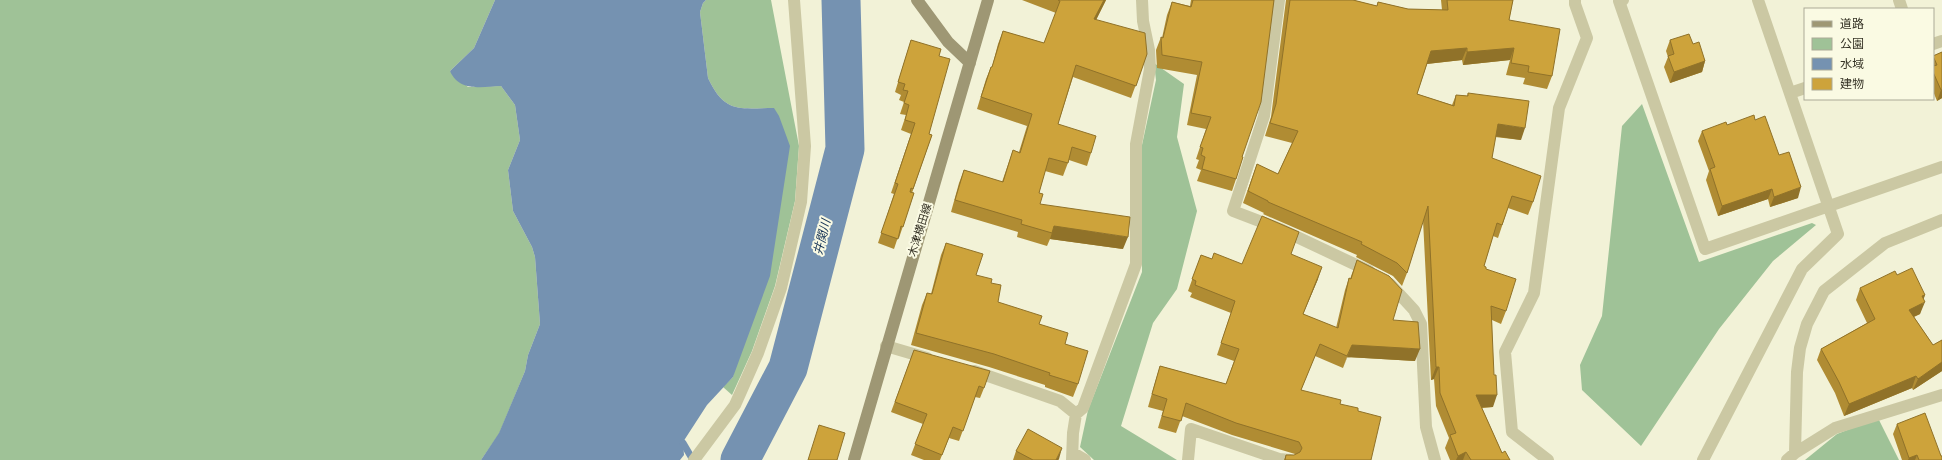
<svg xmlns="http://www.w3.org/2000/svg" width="1942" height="460" viewBox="0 0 1942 460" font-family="'Nunito Sans','Noto Sans JP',sans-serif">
  <rect width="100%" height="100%" fill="#f2f2d7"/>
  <path fill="#9fc297" d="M0 0H495L474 48 450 71 468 87 501 86 515 105 520 140 508 170 513 211 532 247 535 257 540 324 528 355 525 371 499 434 481 460H0Z
    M706 0H771L799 146 795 201 775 286 752 351 732 395 723 387 733 377 774 108C739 108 725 114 708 78L700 12 703 3Z
    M1154 63 1184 84 1177 137 1197 211 1177 289 1153 323 1121 426 1177 460H1094L1080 447 1088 410 1142 272V145L1156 80Z
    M1642 104 1699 262 1812 223 1816 225 1773 261 1719 329 1641 446 1582 390 1580 365 1602 316 1622 126Z
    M1878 418 1899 460H1805L1837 434Z"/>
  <path fill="#7592b1" d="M495 0H706L703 3 700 12 708 78C725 114 739 108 774 108L779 116 790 146 770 276 733 377 707 405 683 442 684 455 680 460H481L499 433 525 371 528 355 540 324 535 257 532 247 513 211 508 170 520 140 515 105 501 86C482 87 459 92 450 71L474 48Z"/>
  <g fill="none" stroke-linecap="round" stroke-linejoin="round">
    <path stroke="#7592b1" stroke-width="7" d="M683 443 693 460"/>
    <path stroke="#7592b1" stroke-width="39" d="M740 460 788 368 845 149 841 0"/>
    <path stroke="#cbc8a3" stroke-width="12" d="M1279 0 1264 116 1233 211 1280 229 1369 271
      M1623 0 1619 1 1705 249 1942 167
      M1899 0 1902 9
      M1933 44 1942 41
      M1790 93 1805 88
      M1390 284 1414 310 1421 324 1426 427 1435 460
      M886 346 927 358
      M974 371 1060 401 1076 414 1073 433 1072 460
      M1076 414 1083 408 1136 264V144L1150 69 1149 50 1143 21 1142 0
      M1073 453 1085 460
      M1795 453 1797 372 1800 348 1807 324 1824 291 1885 243 1942 220
      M694 460 735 405 758 353 781 288 801 202 805 146 794 0
      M1188 460 1191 429 1279 459 1290 460
      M1548 460 1512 432 1505 352 1534 293 1559 108 1587 38 1575 4V0
      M1703 460 1802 269 1838 234 1758 0
      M1787 460 1795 453 1835 428 1942 395"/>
    <path stroke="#9e9774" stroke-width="12" d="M917 0 948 42 970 63
      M854 460 988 0"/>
  </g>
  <path fill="#b08c33" d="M1022 0H1106L1096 20 1147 54 1131 98 1073 77 1058 124 1091 153 1087 166 1069 160 1063 176 1045 171 1039 193 1040 204 1123 249 1050 239 1047 246 1017 237 1018 232 951 212 959 183 964 170 1002 182 1013 150 1019 152 1027 126 977 109 986 79 991 67H992L998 44 1003 31 1044 43 1056 13Z
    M1191 0H1274L1242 157 1236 179 1232 191 1197 181 1201 170 1196 168 1199 160 1196 159 1206 129 1187 125 1197 75 1157 68 1156 50 1161 37 1162 38 1167 15 1172 2 1190 6Z
    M1286 0H1353L1377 6 1378 2 1408 9 1442 10 1441 0H1513L1509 20 1552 76 1547 89 1523 84 1525 78 1506 75 1510 60 1463 65 1462 60 1427 64 1417 94 1452 105 1456 95 1467 96 1468 93 1521 140 1495 137 1492 158 1533 202 1528 215 1508 208 1498 238 1493 236 1484 266 1506 311 1501 324 1492 320 1493 407 1482 408 1502 453 1510 460H1450L1445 448 1449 438 1436 406 1434 379 1431 380 1423 220 1407 273 1402 286 1393 276 1356 257 1357 255 1263 214 1264 213 1243 203 1257 164 1278 174 1292 143 1265 136 1271 117Z
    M911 40 939 56 929 134 932 135 912 193H914L899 238 898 237 894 249 878 243 894 194 891 193 911 134 901 130 906 115 900 114 904 102 899 100 901 95 895 92Z
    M1670 40 1693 44 1705 61 1702 72 1670 83 1664 67 1668 57 1666 51Z
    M1942 52V98L1937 101 1933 91V56Z
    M1755 120 1779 155 1798 198 1770 207 1768 199 1718 216 1706 180 1709 171 1698 141 1702 131 1727 125Z
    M946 243 976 275 991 283 998 302 1039 324 1065 344 1078 384 1073 397 1045 387V385L989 367 911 345 922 305 927 293 931 294 941 255Z
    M1291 254 1318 279 1303 314 1336 328 1345 290 1349 278 1350 279 1357 260 1393 320 1415 361 1347 357 1343 368 1315 356 1301 390 1340 404 1358 411 1371 460H1284L1286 455H1295V454L1232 435 1182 416 1176 433 1158 428 1163 411 1148 407 1156 379 1160 366 1226 384 1234 361 1217 355 1231 313 1190 297 1192 293 1188 291 1201 255 1212 259 1242 264Z
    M1897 275 1925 295 1923 299 1920 314 1914 317 1933 345 1942 340V371L1913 390 1912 388 1844 416 1835 393 1817 360 1821 349 1867 323 1856 300 1860 288Z
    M914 350 984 388 980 398 975 397 959 441 949 438 940 460H924L911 455 923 424 891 412Z
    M1897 424 1941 456 1942 460H1902L1893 434Z
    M1016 451 1059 459 1058 460H1013Z"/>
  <path fill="#907229" d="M1104 0H1106L1090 32 1094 19Z
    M1467 48 1462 60 1426 64 1431 51Z
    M1514 48 1510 60 1463 65 1467 52Z
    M1705 61 1702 72 1670 83 1674 72Z
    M1941 90H1942V98L1937 101Z
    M1498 124 1525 128 1521 140 1493 136Z
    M1801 187 1798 198 1770 207 1774 197Z
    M1772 189 1768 199 1718 216 1722 206Z
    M1054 226 1128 237 1123 249 1050 239Z
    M1322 267 1318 279 1298 326 1303 314Z
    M1925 295 1922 304 1925 302 1920 314 1904 321 1909 310 1922 296Z
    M1352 345 1420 349 1415 361 1347 357 1343 368Z
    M1942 362V371L1913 390 1918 379Z
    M1436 367H1439L1434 379 1431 380Z
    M1916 376 1912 388 1844 416 1849 404Z
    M1476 395H1497L1493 407 1472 408Z
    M1062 448 1059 459 1058 460H1056Z
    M1466 452 1463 460H1456L1458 456Z
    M1917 455 1915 460H1908L1909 458Z"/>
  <path fill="#cda33b" stroke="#907229" d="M1058 0H1104L1094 19 1145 33 1147 54 1136 86 1076 65 1058 124 1096 136 1091 153 1072 147 1068 163 1049 158 1039 193 1043 194 1040 204 1130 217 1128 237 1054 226 1052 233 1021 224 1022 220 955 200 964 170 1003 182 1013 150 1020 153 1032 114 981 97 991 67H992L1003 31 1044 43 1060 1Z
    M1193 0H1274L1261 102 1242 157H1243L1236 179 1202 169 1205 157 1201 155 1203 148 1200 147 1211 117 1191 113 1202 62 1162 55 1161 37 1163 38 1172 2 1191 7Z
    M1290 0H1353L1377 6 1378 2 1408 9 1448 10 1447 0H1513L1509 20 1560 29 1552 76 1528 72 1529 66 1511 63 1514 48 1467 52V48L1431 51 1417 94 1454 106 1456 95 1468 96V93L1529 101 1525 128 1498 124 1492 158 1541 176 1533 202 1512 196 1502 225 1497 223 1484 266 1486 267V269L1516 279 1506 311 1491 306 1494 375H1496L1497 395H1476L1502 453 1505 451 1510 460H1471L1466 452 1458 456 1450 435 1456 433 1440 393 1439 367H1436L1428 206 1407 273 1397 263 1361 244 1362 242 1268 202V201L1248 191 1257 164 1278 174 1298 131 1270 123 1276 104Z
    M1689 34 1693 44 1699 42 1705 61 1674 72 1668 56 1674 54 1670 40Z
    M911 40 941 49 939 56 950 59 929 134 932 135 913 189 911 188 910 192 914 193 903 227 901 226 898 239 881 233 898 184 895 183 915 123 905 120 909 105 904 103 908 91 903 90 905 84 898 82Z
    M1942 52V90H1941L1933 72V66L1937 65 1933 56Z
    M1754 115 1755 120 1765 116 1779 155 1789 152 1801 187 1774 197 1772 189 1722 206 1710 169 1715 167 1702 131 1726 122 1727 125Z
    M1262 216 1299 232 1291 254 1322 267 1303 314 1338 328 1349 278 1351 279 1357 260 1389 276 1402 290 1393 320 1418 322 1420 349 1352 345 1347 356 1320 344 1301 390 1341 400 1340 404 1358 408V411L1381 417 1371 460H1285L1286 455H1294L1300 452 1302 448 1299 442 1236 423 1186 403 1181 421 1162 416 1167 399 1152 394 1160 366 1226 384 1239 349 1221 343 1235 301 1195 285 1196 281 1192 279 1201 255 1212 259 1214 253 1242 264Z
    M946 243 983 254 976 275 992 279 991 283 1001 285 998 302 1042 316 1039 324 1068 333 1065 344 1088 351 1078 384 1049 375 1050 373 994 354 916 333 927 293 932 294Z
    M1912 268 1925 295 1922 296 1925 302 1909 310 1933 345 1942 340V362L1918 379 1916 376 1849 404 1839 382 1821 349 1875 319 1860 288 1895 271 1897 275Z
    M914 350 990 371 984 388 979 386 963 431 953 427 942 455 915 444 927 414 895 402Z
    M1925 413 1941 456H1942V460H1919L1917 455 1909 458 1897 424Z
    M819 425 845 433 837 460H808Z
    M1028 429 1062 448 1056 460H1033L1016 451Z"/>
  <g text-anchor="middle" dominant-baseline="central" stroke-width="4" stroke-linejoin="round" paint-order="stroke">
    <g font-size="11" fill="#353225" stroke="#fafae3">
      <text transform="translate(920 230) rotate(-73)">木津横田線</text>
    </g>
    <g font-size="12" font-style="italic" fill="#193658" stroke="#fafae3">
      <text transform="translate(822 237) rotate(-76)">井関川</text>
    </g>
  </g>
  <rect x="1804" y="8" width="130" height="92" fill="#fafae3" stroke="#abaa97"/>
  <rect x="1812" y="21" width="20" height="6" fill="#9e9774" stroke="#abaa97"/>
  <text x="1840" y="28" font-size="12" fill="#353225">道路</text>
  <rect x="1812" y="38" width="20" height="12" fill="#9fc297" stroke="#abaa97"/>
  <text x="1840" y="48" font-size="12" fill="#353225">公園</text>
  <rect x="1812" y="58" width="20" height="12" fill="#7592b1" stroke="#abaa97"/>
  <text x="1840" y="68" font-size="12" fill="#353225">水域</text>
  <rect x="1812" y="78" width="20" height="12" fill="#cda33b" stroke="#abaa97"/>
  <text x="1840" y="88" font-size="12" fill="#353225">建物</text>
</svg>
